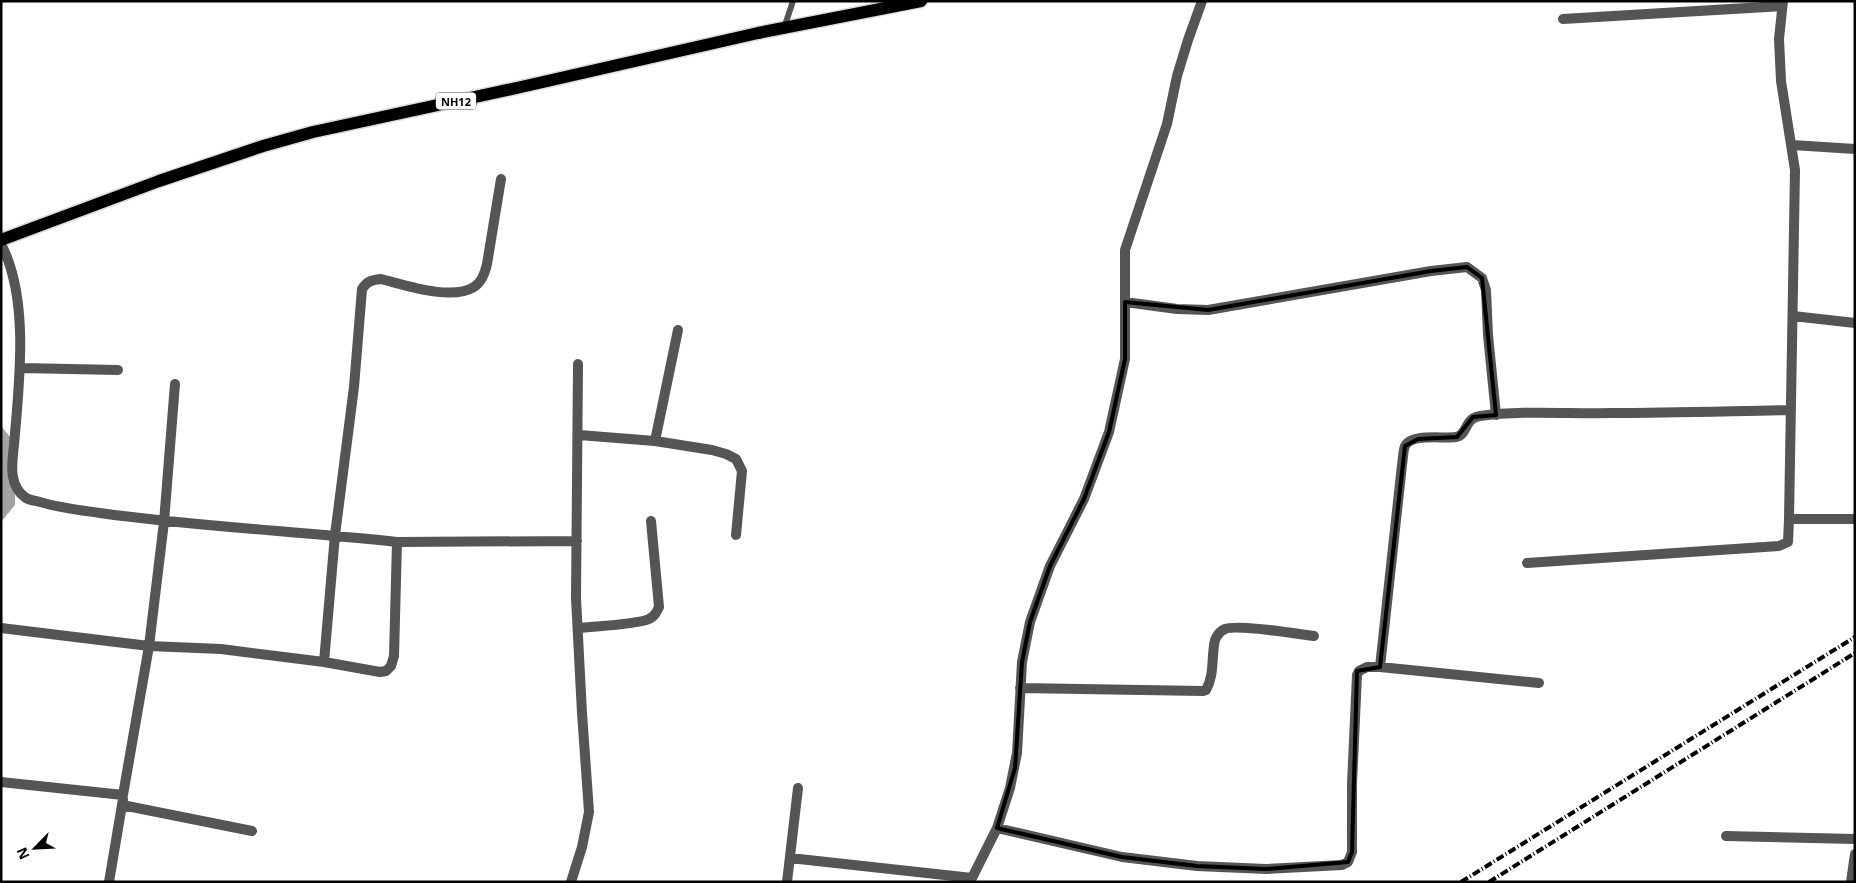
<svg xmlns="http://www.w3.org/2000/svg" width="1856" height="883" viewBox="0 0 1856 883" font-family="'Noto Sans',sans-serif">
  <rect width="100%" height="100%" fill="#fff"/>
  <path fill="#a3a3a3" d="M1 426 16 444 15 505 1 522Z"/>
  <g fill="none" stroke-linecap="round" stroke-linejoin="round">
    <defs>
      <path id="primary" d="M1 240 159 181 263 146 313 132 521 87 758 33 921 1"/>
    </defs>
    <use href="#primary" stroke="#dbdbdb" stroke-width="15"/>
    <path stroke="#555" stroke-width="6" d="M784 28 793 1"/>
    <path stroke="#555" stroke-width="10" d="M1563 19 1782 6
      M1792 145 1855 149
      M1 244C30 299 19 385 14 445 12 463 8 486 26 498 29 500 36 501 40 502 60 508 79 510 100 513 199 527 298 531 397 542L394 656 391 666 386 671 380 672 324 662
      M1125 302 1177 309 1208 310 1431 271 1467 267 1482 278 1486 290 1488 335 1496 415
      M1793 316 1855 323
      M21 368 118 370
      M175 384 164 522 149 646 221 649 324 662 335 535 354 387 362 289C367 281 372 280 381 279 405 285 451 301 474 287 482 282 485 273 487 264L501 179
      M579 435 655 441 712 450 726 454 736 459 742 471 736 535
      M655 441 678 330
      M1789 519H1855
      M397 542 577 541
      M1527 563 1779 546 1788 542 1789 519 1795 170 1781 81 1779 39 1783 1
      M1 628 149 646 123 795 1 782
      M578 628C595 626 635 625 649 619 655 616 656 613 659 607L651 521
      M1380 667 1539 683
      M1020 688 1203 691 1206 690C1215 674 1211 657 1215 640 1217 635 1220 631 1225 629 1237 624 1298 634 1314 636
      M122 805 252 831
      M997 828 1122 857 1197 866 1266 869 1342 865 1348 862 1352 852V784L1357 675 1359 671 1367 667H1380L1402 465C1403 459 1403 451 1405 446 1411 433 1444 439 1456 437 1468 435 1464 418 1480 416 1523 410 1569 414 1612 413 1672 413 1732 411 1791 410
      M1726 836 1855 839
      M790 858 972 878
      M109 882 123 799
      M571 882 582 847 589 812 582 713 576 598 578 364
      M787 882 798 788
      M970 882 997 828 1010 788 1017 753 1022 662 1030 622 1050 566 1084 499 1109 432 1125 359V250L1167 124 1177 76 1188 40 1202 1
      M1851 882 1855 854"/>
    <use href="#primary" stroke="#000" stroke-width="12"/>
    <path stroke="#000" stroke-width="4" stroke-dasharray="8 2.5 1 2.5" stroke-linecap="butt" d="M1461 882 1855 637
      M1489 882 1855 653"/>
  </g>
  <path fill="none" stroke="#000" stroke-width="4" stroke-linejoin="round" d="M1467 267 1482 278 1496 415 1473 417 1457 437 1418 439 1405 446 1380 667 1357 671 1352 852 1348 862 1266 869 1197 866 1122 857 997 828 1015 768 1022 662 1030 622 1050 566 1084 499 1109 432 1125 359V302L1208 310 1431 271Z"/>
  <g text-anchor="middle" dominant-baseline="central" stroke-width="4.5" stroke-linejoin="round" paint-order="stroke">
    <rect fill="#fff" stroke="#4c4c4c" stroke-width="1" x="436" y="92.5" width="40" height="17" rx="4"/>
    <g font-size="11" font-weight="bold" fill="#000">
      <text x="456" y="101">NH12</text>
    </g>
  </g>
  <rect width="1856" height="883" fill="none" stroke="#000000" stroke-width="5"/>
  <g transform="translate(35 848) rotate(246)" stroke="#ffffff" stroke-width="4" paint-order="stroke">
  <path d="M0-4L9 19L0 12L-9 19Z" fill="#000000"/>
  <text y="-8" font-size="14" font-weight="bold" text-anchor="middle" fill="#000000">N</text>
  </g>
</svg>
